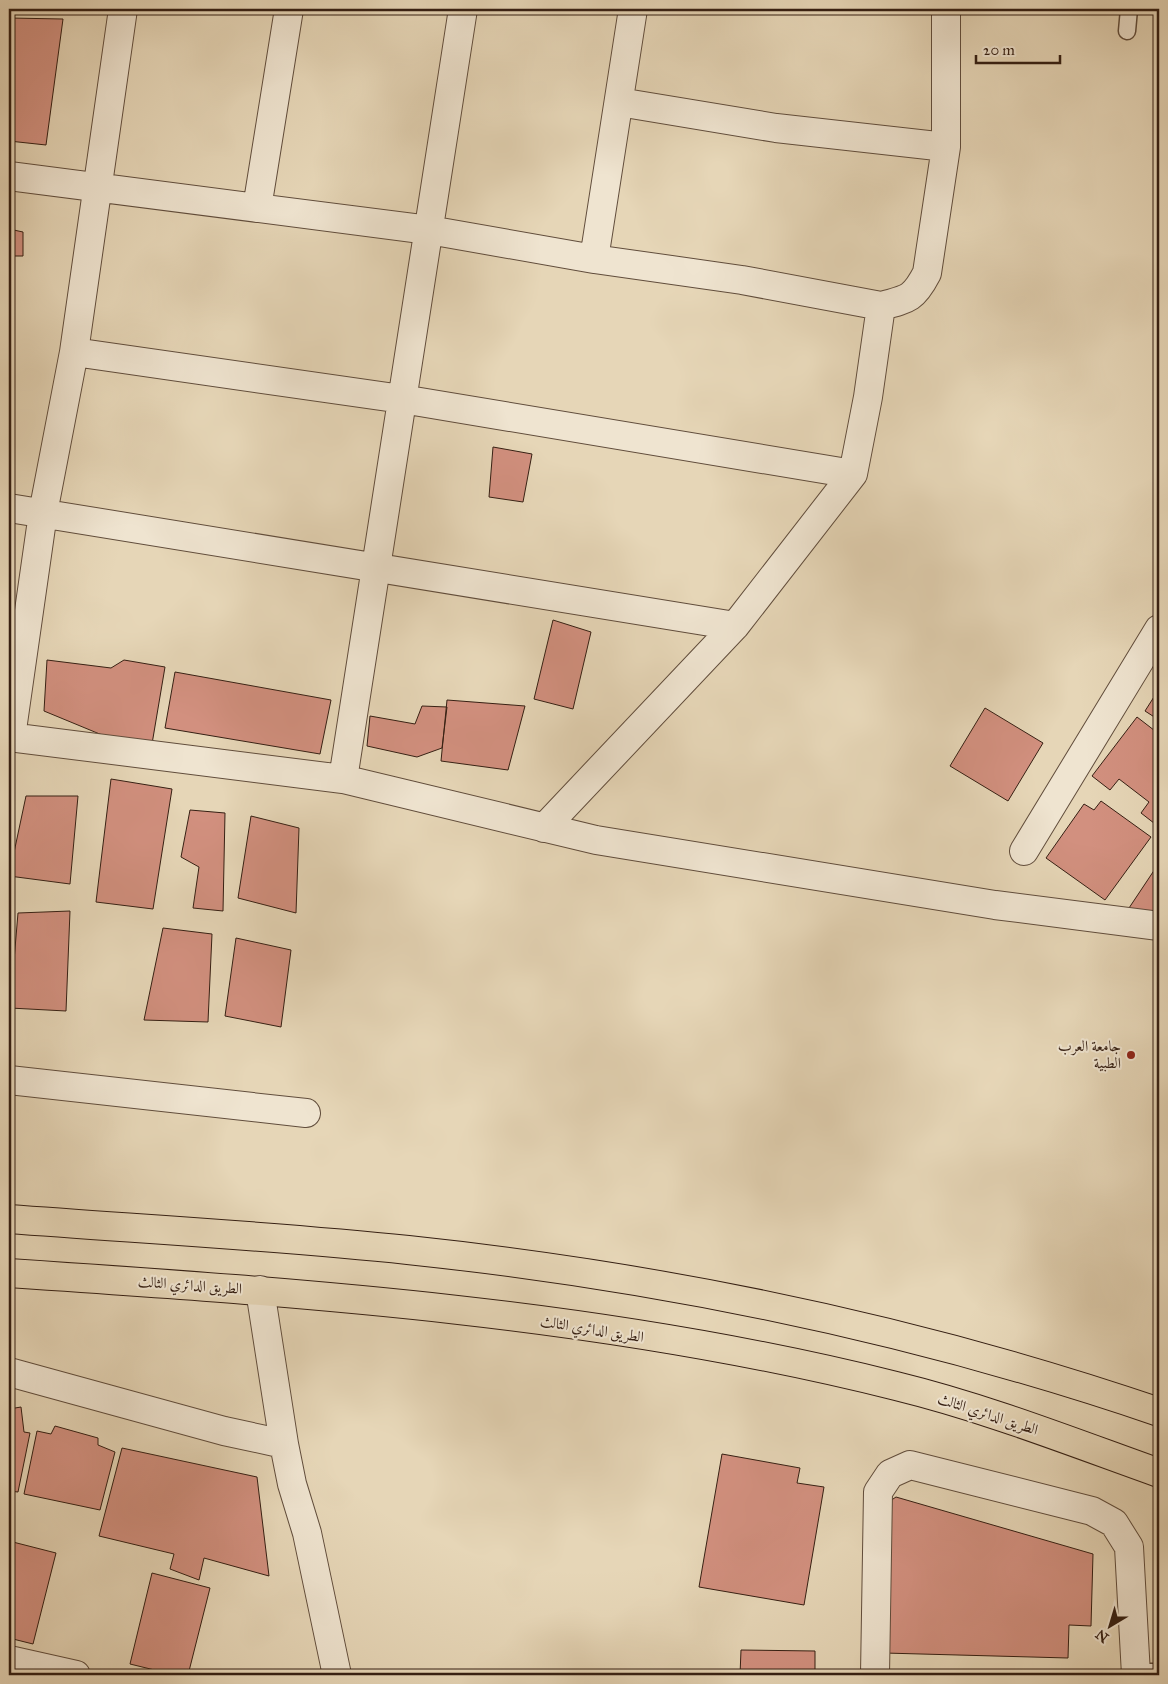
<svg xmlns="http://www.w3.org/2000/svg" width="1168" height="1684" viewBox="0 0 1168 1684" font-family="'IM FELL Great Primer',Amiri,serif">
  <rect width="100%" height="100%" fill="#e6d6b7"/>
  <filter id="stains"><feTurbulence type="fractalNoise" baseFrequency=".004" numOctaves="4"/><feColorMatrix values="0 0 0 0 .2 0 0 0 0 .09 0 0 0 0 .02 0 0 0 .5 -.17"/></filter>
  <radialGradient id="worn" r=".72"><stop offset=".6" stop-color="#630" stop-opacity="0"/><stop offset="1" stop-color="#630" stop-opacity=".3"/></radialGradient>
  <path fill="#d2907f" stroke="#351f13" d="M9 18 63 19 46 145 9 141Z
    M9 229 23 232V256H9Z
    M9 406H12L9 436Z
    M493 447 532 454 523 502 489 497Z
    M553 620 591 632 573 709 534 699Z
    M47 660 111 668 124 660 165 667 152 744 119 742 44 711Z
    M175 672 331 700 320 754 165 728Z
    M1159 689V720L1145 711Z
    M447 700 525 706 508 770 441 761Z
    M422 706 447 707 442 748 417 757 367 746 370 716 415 724Z
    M985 708 1043 743 1008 801 950 766Z
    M1137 717 1159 734V827L1141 813 1149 802 1119 779 1110 790 1092 776Z
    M111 779 172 789 153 909 96 902Z
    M26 796H78L70 884 9 876Z
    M1101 801 1151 837 1105 900 1046 858 1084 804 1094 810Z
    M190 810 225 813 223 911 193 908 199 867 181 857Z
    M251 816 299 828 296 913 238 898Z
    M1159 863V920L1125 914Z
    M70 911 66 1011 10 1008 18 913Z
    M163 928 212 934 208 1022 144 1020Z
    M236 938 291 950 281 1027 225 1016Z
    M21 1407 24 1432 30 1433 18 1492 9 1491V1409Z
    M55 1426 98 1438V1445L115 1452 100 1510 24 1494 37 1431 51 1434Z
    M122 1448 257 1477 269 1576 204 1558 199 1580 170 1569 174 1554 99 1536Z
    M722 1454 800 1468 797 1483 824 1487 804 1605 699 1587Z
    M896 1497 1093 1554 1091 1626 1069 1625 1068 1658 884 1653V1505Z
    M9 1541 56 1553 33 1644 9 1638Z
    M152 1573 210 1588 188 1675H175L130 1664Z
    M741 1650 815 1651V1675H740Z"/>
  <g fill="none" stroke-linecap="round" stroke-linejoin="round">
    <defs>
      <path id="service" d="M1127 31 1129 9
        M1136 1672H1159"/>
      <path id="minor" d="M619 102 776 128 946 147
        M9 176 429 230 594 259 742 280 881 306
        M257 208 289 9
        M594 259 633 9
        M74 352 402 399 853 474
        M9 508 735 626
        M9 737 343 779 596 840 995 905 1159 926
        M11 737 43 513 74 352 123 9
        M343 779 463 9
        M544 828 735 626 853 474 868 397 881 306C909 299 914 298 927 273L946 147V9
        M1024 851 1159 629
        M9 1080 306 1113
        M260 1290 284 1444
        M9 1372 224 1431 284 1444 292 1484 307 1533 337 1675
        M9 1660 76 1675
        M875 1675 878 1492 890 1474 910 1465 1092 1511 1114 1523 1129 1547 1136 1675"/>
      <path id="trunk" d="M9 1219C142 1229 275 1236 408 1250 663 1277 916 1329 1159 1412
        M9 1273C306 1293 606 1313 896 1386 986 1408 1072 1442 1159 1473"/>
    </defs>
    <use href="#service" stroke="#614d3c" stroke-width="19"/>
    <use href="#minor" stroke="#614d3c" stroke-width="30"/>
    <use href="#trunk" stroke="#351f13" stroke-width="30"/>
    <use href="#service" stroke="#efe4d0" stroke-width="16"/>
    <use href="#minor" stroke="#efe4d0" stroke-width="28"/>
    <use href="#trunk" stroke="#e6d6b7" stroke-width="28"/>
  </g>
  <circle fill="#8f2418" stroke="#efe4d0" stroke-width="2" cx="1131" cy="1055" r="5"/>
  <g text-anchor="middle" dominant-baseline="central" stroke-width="4" stroke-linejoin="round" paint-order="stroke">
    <g font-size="15" fill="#351f13" stroke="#efe4d0" text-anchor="end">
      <text x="1121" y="1046">جامعة العرب<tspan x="1121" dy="17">الطبية</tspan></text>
    </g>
    <g font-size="15" fill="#351f13" stroke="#efe4d0">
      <text transform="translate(190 1285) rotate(4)">الطريق الدائري الثالث</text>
      <text transform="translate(592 1329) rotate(9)">الطريق الدائري الثالث</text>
      <text transform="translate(988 1414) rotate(18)">الطريق الدائري الثالث</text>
    </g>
  </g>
  <rect width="1168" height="1684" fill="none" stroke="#e6d6b7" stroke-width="30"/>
  <rect x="10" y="10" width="1148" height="1664" fill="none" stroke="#351f13" stroke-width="2.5"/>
  <rect x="15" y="15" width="1138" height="1654" fill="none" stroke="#351f13"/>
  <g transform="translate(1110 1626) rotate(218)" stroke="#efe4d0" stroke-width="4" paint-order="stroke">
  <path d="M0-4L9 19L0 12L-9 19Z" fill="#351f13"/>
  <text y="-8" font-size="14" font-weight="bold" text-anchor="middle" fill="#351f13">N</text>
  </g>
  <path d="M976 55v8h84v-8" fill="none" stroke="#351f13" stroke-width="2.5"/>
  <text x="983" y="55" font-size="15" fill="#351f13" stroke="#efe4d0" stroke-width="4" paint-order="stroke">20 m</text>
  <rect width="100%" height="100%" filter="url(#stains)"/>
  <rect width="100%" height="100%" fill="url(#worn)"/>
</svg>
